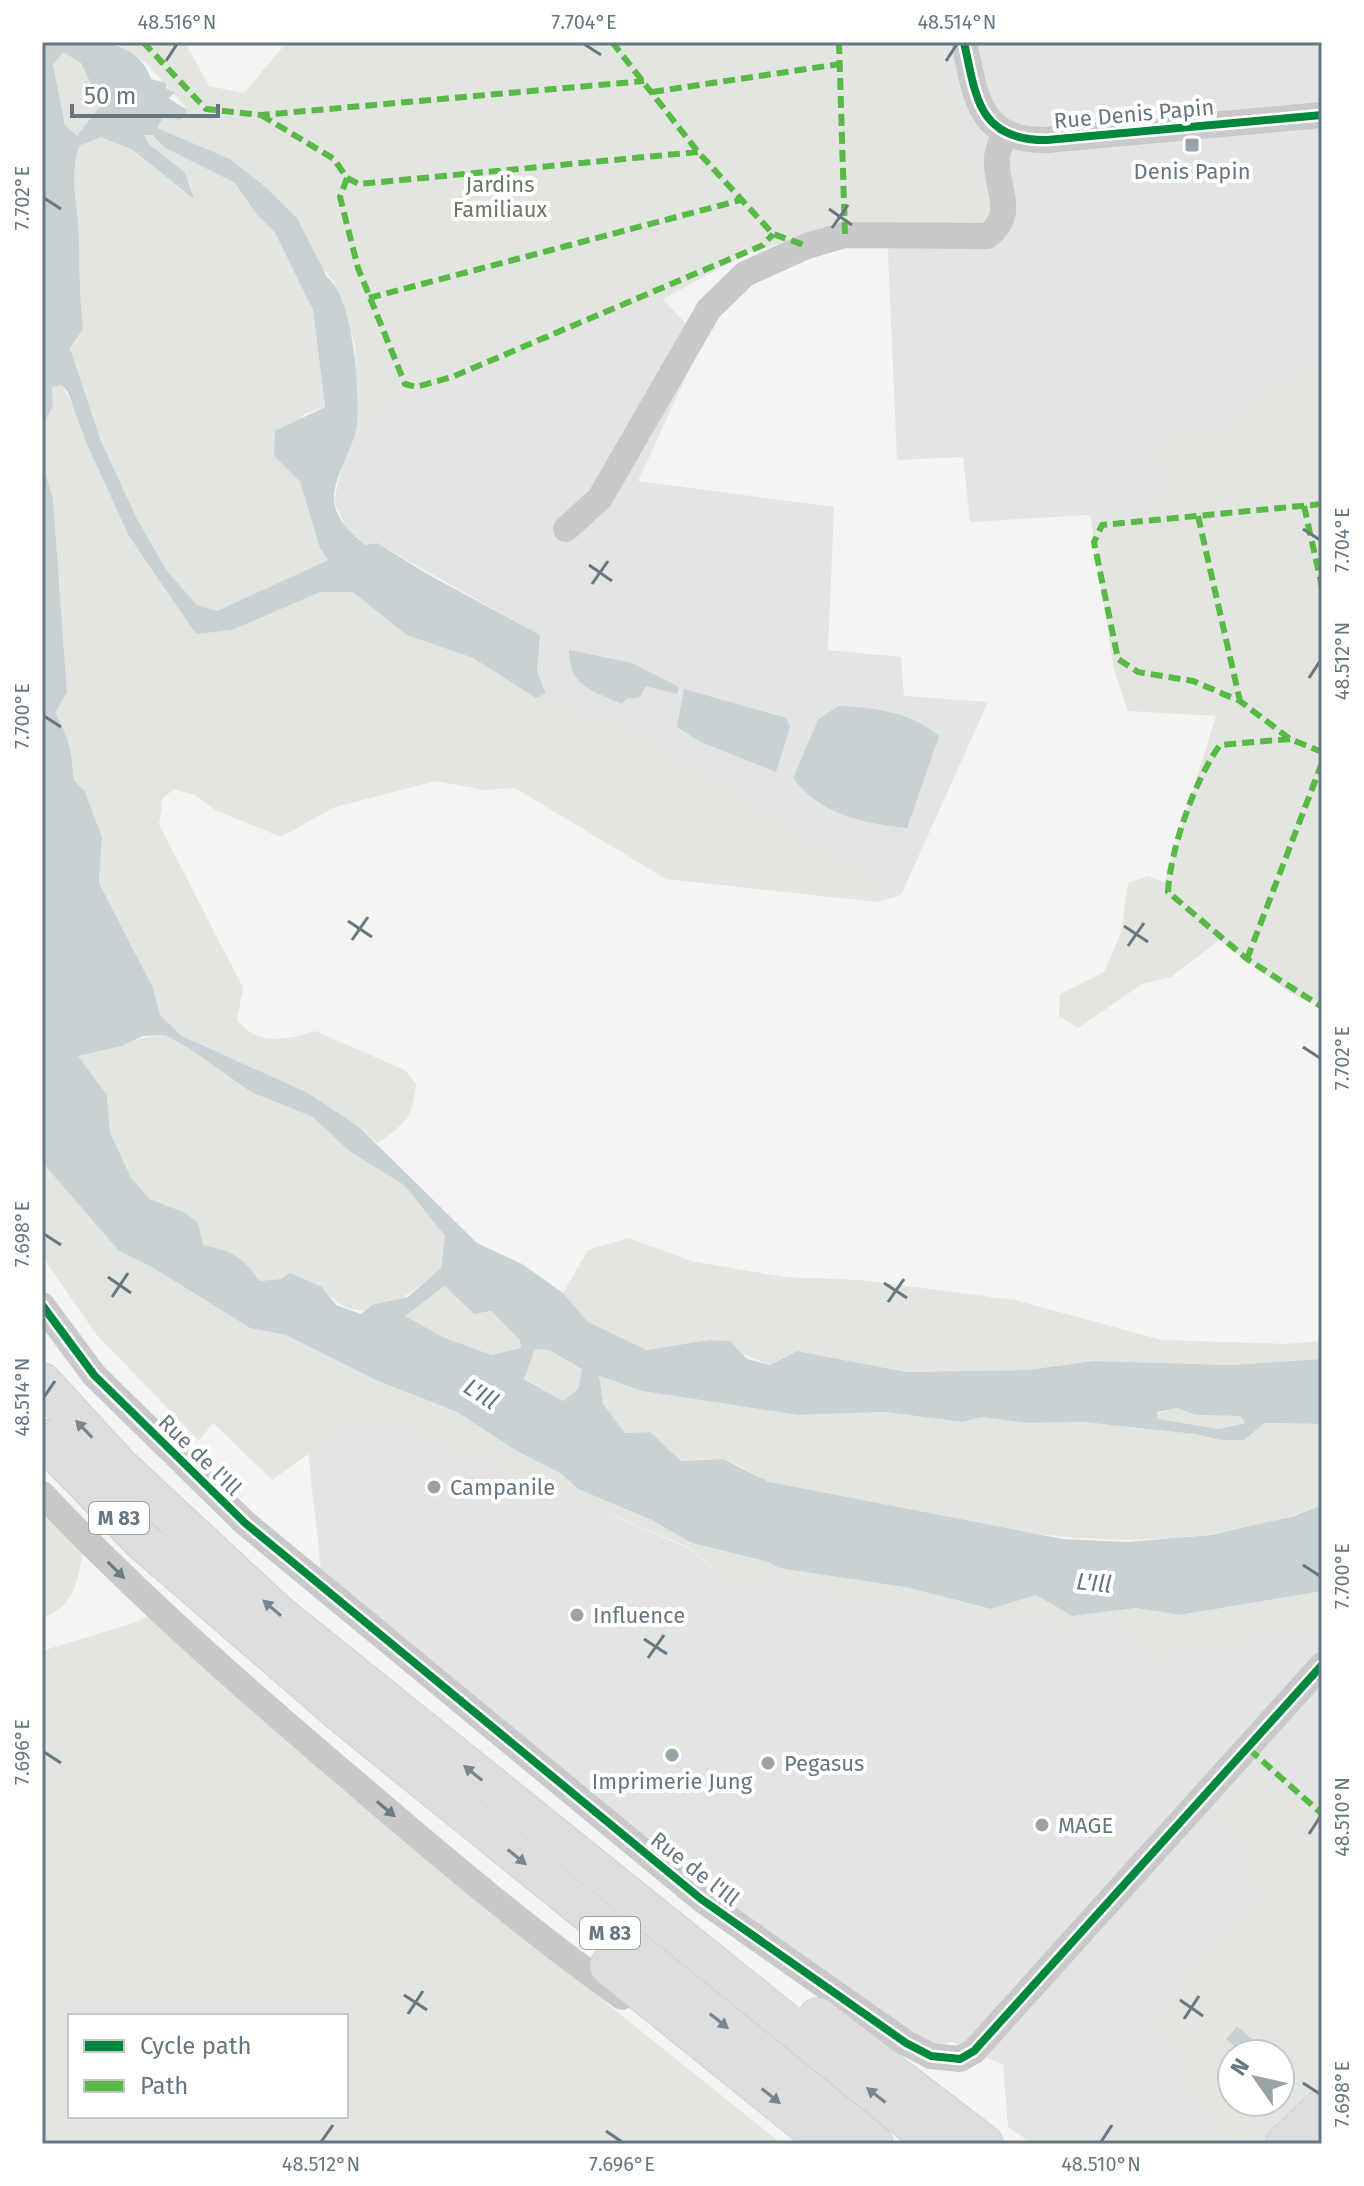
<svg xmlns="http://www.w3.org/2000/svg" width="1364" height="2186" viewBox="0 0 1364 2186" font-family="'Fira Sans',sans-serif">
  <rect width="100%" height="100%" fill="#f4f4f3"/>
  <path fill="#e3e4e4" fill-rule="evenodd" d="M942 42H1322V369L1286 374 1237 427 1155 439 1160 502 1090 515 970 522 963 457 897 460 887 231 988 179 970 166Z
    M663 299 702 342 638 481 834 507 828 650 901 657 904 696 988 702 901 895 620 724 546 694 537 671 539 635 377 543 367 545 347 531 334 501 345 453 357 425 410 399Z
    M351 1423 387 1427 540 1484 688 1548 750 1596 772 1574 799 1592 1009 1616 1057 1629 1121 1625 1151 1665 1322 1626V2091L1266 2144H1033L1008 2127 1003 2065 952 2042 932 2047 716 1907 322 1578 308 1452ZM1232 2054H1280V2102H1232Z"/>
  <path fill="#e3e6e0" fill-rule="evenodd" d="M114 42H185L209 86 244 93 287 42H942L970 166 988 179 994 217 984 226 830 230 750 252 663 299 410 399 357 425 355 344 334 282 230 159 156 128 165 114 179 120 186 118V108L146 63Z
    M62 51 81 63 101 105 77 137 65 125 53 65Z
    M143 135H151L165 148 235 183 258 216 274 231 313 310 325 407 304 414 274 456 300 482 320 548 328 560 217 611 197 606 167 571 137 519 101 441 70 348 83 329C80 299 79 270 79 240 79 201 68 187 79 146L101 137 133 150 193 198Z
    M1322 369V1008L1290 993 1219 940 1171 977 1142 984 1078 1028 1059 1016 1060 994 1104 972 1121 933 1128 883 1148 876 1164 883 1216 716 1128 711 1114 670 1090 515 1160 502 1154 439 1237 427 1286 374Z
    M62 385 196 634 320 592H353L408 635 473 658 536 698 546 694 620 724 901 895 877 902 666 879 515 788 484 790 436 781 335 807 281 837 217 811 195 795 174 789 163 798 159 824 243 988 237 1019C257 1047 286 1040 315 1031L405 1070 416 1084C413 1118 404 1125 377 1143L358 1126 308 1093 182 1036 160 1015 153 988 99 883 102 837 85 792 73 779C73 753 68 735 55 713L67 692 53 500 42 461V429L53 405 52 386Z
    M165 1035 190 1049 251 1092 313 1117 349 1151 404 1185 445 1236 441 1268C405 1300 359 1335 322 1287L281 1279 259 1281C243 1256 231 1251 203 1245L184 1211 150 1199 131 1178 110 1132 107 1095 77 1055C107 1049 135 1037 165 1035Z
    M42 1162 119 1251 152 1267 250 1328 286 1335 376 1380 457 1412 517 1451 560 1473 578 1489 652 1520 693 1543 765 1561 779 1568 910 1588 991 1609 1036 1595 1072 1616 1136 1608 1180 1615 1322 1591V1626L1151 1665 1121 1625 1057 1629 1009 1616 799 1592 772 1574 750 1596 688 1547 540 1484 387 1427 351 1423 272 1480 213 1423 199 1441 96 1334 42 1256Z
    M629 1238 691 1261 784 1277 859 1280 1015 1300 1162 1340 1286 1344 1322 1341V1359L1232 1365 1093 1361 1027 1370 906 1372 797 1351 770 1365 709 1340 647 1350 588 1322 563 1293 588 1250Z
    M446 1286 474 1314 490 1311 520 1340 521 1348 491 1355 443 1337 404 1316Z
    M535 1349 549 1350 582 1369 578 1389 563 1401 524 1378Z
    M598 1376 642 1391 798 1415 885 1412 963 1422 981 1417 1027 1423 1083 1422 1195 1434 1220 1440H1244L1265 1423 1322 1424V1505C1153 1571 985 1529 815 1492 799 1488 782 1487 767 1481 753 1475 739 1463 724 1460 711 1457 694 1461 681 1461L650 1432 625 1433 603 1404Z
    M1177 1408 1196 1415 1240 1416 1245 1423 1219 1429 1157 1419 1156 1413Z
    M42 1504 83 1547C79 1578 75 1607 42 1618Z
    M152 1614 611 2007 782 2144H42V1651L137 1622ZM70 2016H346V2116H70Z
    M1259 1770 1322 1823V2071L1255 2144H1236L1210 2112 1178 2083 1194 2065 1147 2025 1261 1898 1251 1888V1878L1244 1871 1257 1856 1215 1818ZM1232 2054H1280V2102H1232Z"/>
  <path fill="#c8d1d3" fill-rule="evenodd" d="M42 42C82 42 135 33 151 79L166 83V88L175 93 168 98 186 109V117L179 120 165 114 157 128 230 159 264 186 297 218 327 277C354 298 360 392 357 425 354 447 332 479 334 502 337 521 352 535 366 545L377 543 429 575 540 635 537 671 546 694 536 698 473 658 407 635 353 592H320L232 630 196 634 129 536 86 442 68 392 62 385 52 387 53 405 42 429ZM63 52 81 63 101 105 77 136 65 125 53 65ZM144 135H152L165 148 235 183 258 216 274 231 313 310 325 407 275 431 274 456 300 482 320 548 328 560 217 611 197 605 167 571 137 519 101 441 70 348 83 329C80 299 79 270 79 240 79 201 68 187 79 146L101 137 133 150 194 199 185 173 150 145Z
    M42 461 53 499 67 692 55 713C68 735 73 753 73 779L85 792 102 837 99 883 153 988 160 1015 182 1036 308 1093 358 1126 477 1243 522 1264 563 1293 588 1322 647 1350 709 1340 730 1341 747 1359 770 1365 797 1351 906 1372 1027 1370 1093 1361 1232 1365 1322 1359V1424L1265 1423 1244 1440H1220L1195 1434 1083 1422 1027 1423 981 1417 963 1422 885 1412 798 1415 642 1391 599 1376 603 1404 625 1433 650 1432 681 1461 723 1459 769 1482 1063 1539 1127 1542 1211 1535 1294 1516 1322 1505V1591L1180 1615 1136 1608 1072 1616 1036 1595 991 1609 910 1588 779 1568 765 1561 692 1543 652 1520 578 1489 560 1473 517 1451 457 1412 376 1380 286 1335 250 1328 152 1267 119 1251 42 1162ZM165 1035 190 1049 251 1092 313 1117 349 1151 404 1185 445 1236 441 1268 408 1297 372 1305 361 1314 336 1305 322 1287 290 1273 281 1279 259 1281C243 1256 231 1251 203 1245L198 1223 184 1212 150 1199 131 1178 110 1132 107 1095 78 1056 121 1046 143 1036ZM445 1286 474 1314 491 1311 520 1340 521 1348 491 1355 443 1337 405 1316ZM535 1349 549 1350 582 1369 578 1389 563 1401 524 1379ZM1177 1408 1196 1415 1240 1416 1245 1423 1219 1429 1157 1419V1412Z
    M569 650 632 663 679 687 677 694 646 686 640 697 626 699 622 704C593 691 568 686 569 650Z
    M684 689 786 718 790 727 776 772 701 742 677 727Z
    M838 706C876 708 908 711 939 736L907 828C863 823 821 815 793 778L818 720Z
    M1237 2026 1259 2045 1251 2054H1243L1226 2039Z"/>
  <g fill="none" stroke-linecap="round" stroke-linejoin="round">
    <defs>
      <path id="highway" d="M42 1382 121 1468 277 1613 937 2144
        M42 1438 142 1541 348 1719 874 2144
        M609 1966 830 2144
        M818 2017 984 2144
        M1285 2144 1322 2109"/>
    </defs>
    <use href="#highway" stroke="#d0d1d1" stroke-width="40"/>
    <path stroke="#c8caca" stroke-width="26" d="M964 42C976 97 978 141 1047 140L1322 115
      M566 529 600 498 709 309 745 274 807 246 845 235 987 236C1018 213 995 189 997 158 997 150 1002 141 1005 133
      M42 1305 94 1375 245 1523 701 1899 906 2043 931 2056 960 2059 974 2051 1322 1665
      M42 1494C141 1598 248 1692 358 1785 444 1859 530 1931 622 1997"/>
    <use href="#highway" stroke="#dddedf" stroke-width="38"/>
    <path stroke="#58b947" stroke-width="6" stroke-dasharray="12 6" stroke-linecap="butt" d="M143 42 206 109 261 115 644 81
      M612 42 698 152 773 234 807 246
      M839 42 845 235
      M652 92 840 64
      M261 115 334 159 347 178 359 184 698 152
      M347 178 340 197 358 268 405 384 416 387 452 377 763 245 773 234
      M369 298 741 200
      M1322 504 1102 525 1094 542 1118 659 1138 672 1193 681 1240 701 1290 739 1322 752
      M1304 506 1322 587
      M1198 516 1240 701
      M1290 739 1220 745C1195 779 1170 850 1168 892L1247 959 1322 1007
      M1247 959 1322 763
      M1249 1749 1322 1814"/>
    <defs>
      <path id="cycleway" d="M964 42C976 97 978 141 1047 140L1322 115
        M42 1305 94 1375 245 1523 701 1899 906 2043 931 2056 960 2059 974 2051 1322 1665"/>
    </defs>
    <use href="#cycleway" stroke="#fff" stroke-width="13"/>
    <use href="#cycleway" stroke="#00873e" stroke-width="8"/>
  </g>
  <defs><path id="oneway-solid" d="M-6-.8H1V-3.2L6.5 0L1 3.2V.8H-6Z" transform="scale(2)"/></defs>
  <g fill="#78868f">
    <use href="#oneway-solid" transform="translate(84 1429) rotate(-134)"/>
    <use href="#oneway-solid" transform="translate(272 1608) rotate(-139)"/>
    <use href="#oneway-solid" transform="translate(473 1773) rotate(-141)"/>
    <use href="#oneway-solid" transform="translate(517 1857) rotate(39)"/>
    <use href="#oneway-solid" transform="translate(719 2021) rotate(39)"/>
    <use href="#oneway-solid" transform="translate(876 2095) rotate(-142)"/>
    <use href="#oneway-solid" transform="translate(771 2096) rotate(39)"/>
  </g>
  <g fill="#6b7b85">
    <use href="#oneway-solid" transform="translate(116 1570) rotate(45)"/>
    <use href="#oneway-solid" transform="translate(386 1809) rotate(40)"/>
  </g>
  <path fill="none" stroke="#667781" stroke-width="3" d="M584 44 601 55M166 61 177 44M946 61 957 44M44 198 61 209M829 209 852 225M832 228 848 205M1303 529 1320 540M589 565 612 581M592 584 608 561M1309 678 1320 661M44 716 61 727M348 921 372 937M1124 926 1148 942M352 940 368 917M1128 946 1144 923M1303 1047 1320 1058M44 1234 61 1245M108 1277 131 1293M884 1283 907 1298M112 1297 128 1273M888 1302 904 1279M44 1397 55 1381M1303 1565 1320 1576M644 1639 667 1654M648 1658 664 1635M44 1752 61 1763M1309 1834 1320 1817M404 1995 427 2010M1180 2000 1203 2016M408 2014 423 1991M1184 2019 1199 1996M1303 2083 1320 2094M606 2131 622 2142M321 2142 333 2125M1101 2142 1112 2125"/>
  <g fill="#98a3a9" stroke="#fff" stroke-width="3">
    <rect x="1184" y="137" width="16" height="16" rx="4"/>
    <circle cx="434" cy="1487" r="8"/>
    <circle cx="577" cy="1615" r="8"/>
    <circle cx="672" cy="1755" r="8"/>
    <circle cx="768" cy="1763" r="8"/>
    <circle cx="1042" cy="1825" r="8"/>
  </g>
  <g text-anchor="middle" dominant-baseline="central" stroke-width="8" stroke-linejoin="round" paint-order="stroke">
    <g fill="#fff" stroke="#94a0a7" stroke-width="2">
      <rect x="89" y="1502" width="60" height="32" rx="6"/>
      <rect x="580" y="1917" width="60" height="32" rx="6"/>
    </g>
    <g font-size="20" font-weight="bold" fill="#667781">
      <text x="119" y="1518">M 83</text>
      <text x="610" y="1933">M 83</text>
    </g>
    <g font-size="22" fill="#667781" stroke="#fff">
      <text transform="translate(1134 114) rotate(-5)">Rue Denis Papin</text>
      <text transform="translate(200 1455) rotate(44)">Rue de l'Ill</text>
      <text transform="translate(695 1869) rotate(38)">Rue de l'Ill</text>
    </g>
    <g font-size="22" fill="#667781" stroke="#fff" text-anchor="start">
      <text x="1192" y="171" text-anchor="middle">Denis Papin</text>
      <text x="450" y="1487">Campanile</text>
      <text x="593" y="1615">Influence</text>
      <text x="784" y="1763">Pegasus</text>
      <text x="672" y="1781" text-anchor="middle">Imprimerie Jung</text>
      <text x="1058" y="1825">MAGE</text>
    </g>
    <g font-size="22" fill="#6a7964" stroke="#fff">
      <text x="500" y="184">Jardins<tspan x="500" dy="25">Familiaux</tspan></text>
    </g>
    <g font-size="24" font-style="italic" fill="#62787e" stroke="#fff">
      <text transform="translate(481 1394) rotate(33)">L'Ill</text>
      <text transform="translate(1094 1583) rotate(6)">L'Ill</text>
    </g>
  </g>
  <rect width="1364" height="2186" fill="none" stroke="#ffffff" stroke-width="88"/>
  <rect x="68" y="2014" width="280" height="104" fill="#ffffff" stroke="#c2c9cd" stroke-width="2"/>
  <rect x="84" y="2040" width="40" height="12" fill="#00873e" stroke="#c2c9cd" stroke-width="2"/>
  <text x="140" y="2054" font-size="24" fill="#667781">Cycle path</text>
  <rect x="84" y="2080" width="40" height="12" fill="#58b947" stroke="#c2c9cd" stroke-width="2"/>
  <text x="140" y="2094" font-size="24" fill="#667781">Path</text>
  <g transform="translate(1256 2078) rotate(304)"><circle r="38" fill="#ffffff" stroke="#c2c9cd" stroke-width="2"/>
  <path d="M0-6L14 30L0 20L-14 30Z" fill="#98a3a9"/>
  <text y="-12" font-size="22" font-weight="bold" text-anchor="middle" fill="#667781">N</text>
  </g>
  <path d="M72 104v12h146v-12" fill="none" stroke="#667781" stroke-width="4"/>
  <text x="84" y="104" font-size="24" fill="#667781" stroke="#ffffff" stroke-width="6" paint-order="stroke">50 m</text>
  <rect x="44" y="44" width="1276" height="2098" fill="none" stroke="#667781" stroke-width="3"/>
  <g font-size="20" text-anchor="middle" fill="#667781">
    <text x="177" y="29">48.516°N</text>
    <text x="584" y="29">7.704°E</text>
    <text x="957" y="29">48.514°N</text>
    <text transform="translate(22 198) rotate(-90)" y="7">7.702°E</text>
    <text transform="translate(1342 540) rotate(-90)" y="7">7.704°E</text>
    <text transform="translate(1342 661) rotate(-90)" y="7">48.512°N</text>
    <text transform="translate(22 716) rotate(-90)" y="7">7.700°E</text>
    <text transform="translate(1342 1058) rotate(-90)" y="7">7.702°E</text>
    <text transform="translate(22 1234) rotate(-90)" y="7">7.698°E</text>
    <text transform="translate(22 1397) rotate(-90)" y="7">48.514°N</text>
    <text transform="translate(1342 1576) rotate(-90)" y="7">7.700°E</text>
    <text transform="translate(22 1752) rotate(-90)" y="7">7.696°E</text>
    <text transform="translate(1342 1817) rotate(-90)" y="7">48.510°N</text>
    <text transform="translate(1342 2094) rotate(-90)" y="7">7.698°E</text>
    <text x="321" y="2171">48.512°N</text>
    <text x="622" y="2171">7.696°E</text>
    <text x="1101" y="2171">48.510°N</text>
  </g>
</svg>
